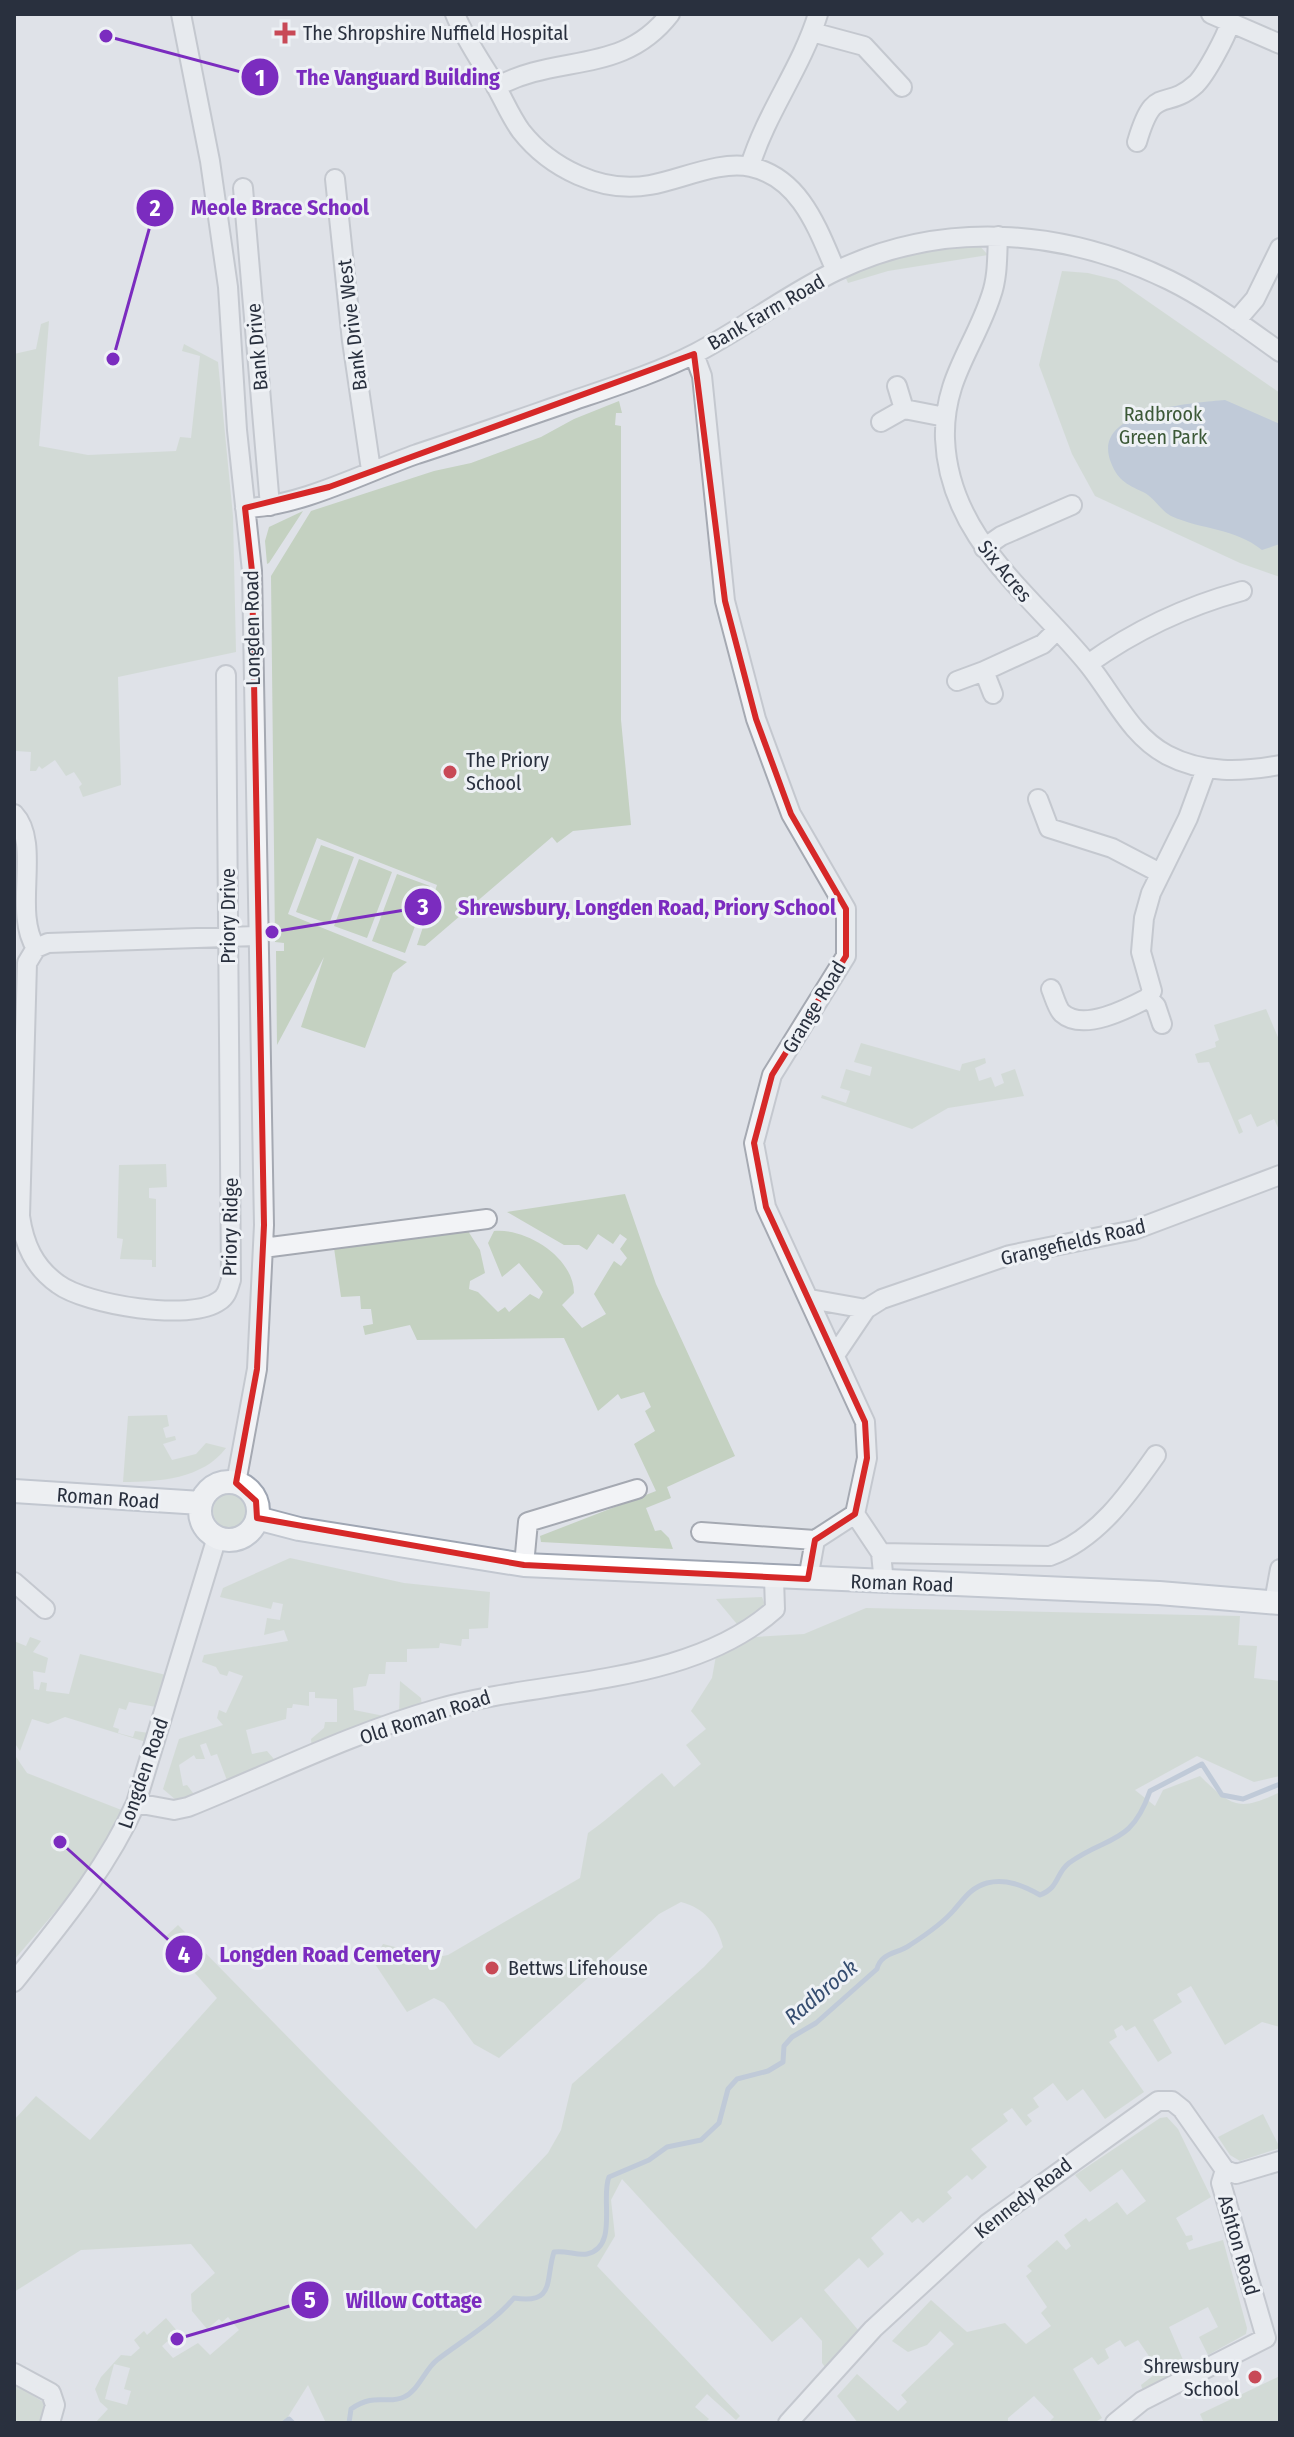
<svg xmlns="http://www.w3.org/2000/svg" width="1294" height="2437" viewBox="0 0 1294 2437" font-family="'Fira Sans Condensed',sans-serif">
  <rect width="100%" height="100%" fill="#dfe2e8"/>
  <path fill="#c4d1c1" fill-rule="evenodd" d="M978 244 988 255 888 271 848 283 845 276 931 247Z
    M1062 271 1088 273 1117 280 1280 393V577L1240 563 1095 496 1072 454 1039 365Z
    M49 321 39 446 88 455 176 451 180 437 191 438 200 356 182 351 184 344 218 362 233 516 236 652 118 677 121 785 83 797 79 787 82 784 74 772 66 776 55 760 42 769 39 766 36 771H30L31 752 16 751 14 741V354L36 349 41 324Z
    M619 401 622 413H616L615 425 621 426V720L631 825 573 831 557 843 552 837 425 946 417 945 437 885 317 838 288 914 407 962 393 973 365 1048 301 1027 324 957 277 1045 276 951H284V943L275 942 271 576 311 511 434 471 471 463 541 437 574 419Z
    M303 511 269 563 267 564 265 541 269 527Z
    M321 845 354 857 329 924 296 912Z
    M359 859 392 872 367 938 334 926Z
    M397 874 430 886 405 953 372 941Z
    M1266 1009 1280 1042V1132L1274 1119 1257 1127 1251 1114 1238 1120 1243 1132 1239 1134 1209 1062 1198 1063 1195 1054 1216 1047 1215 1042 1219 1040 1214 1025Z
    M861 1043 960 1071 962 1064 985 1058 986 1063 975 1068 979 1081 991 1077 995 1087 1004 1083 1001 1074 1015 1069 1024 1096 948 1108 912 1129 821 1098 822 1095 846 1103 850 1091 840 1088 846 1069 870 1076 872 1067 854 1062Z
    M166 1164 167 1187 149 1188V1198L156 1199V1267H152V1260L120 1259 123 1239 117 1238 119 1165Z
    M625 1194 656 1284 735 1456 667 1487 671 1498 646 1508 655 1531 661 1530 669 1538 673 1549 541 1542 540 1536 656 1491 634 1444 655 1431 645 1411 651 1407 644 1392 621 1399 618 1394 598 1411 564 1338 417 1340 410 1325 365 1335 363 1326 373 1324 371 1309H361L360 1296 341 1297 334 1248 468 1231 480 1250 485 1273 470 1281 469 1289 478 1292 498 1312 505 1307 509 1312 530 1294 539 1299 543 1292 519 1263 502 1277 488 1243 494 1231C527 1228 574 1258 574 1293L562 1305 582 1328 606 1314 594 1294 614 1261 621 1266 627 1258 620 1249 627 1239 620 1234 613 1244 598 1234 587 1250 579 1245H564L507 1212Z
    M167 1415 169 1426 163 1428 166 1438 175 1436 176 1440 163 1444 172 1460 196 1454 206 1443 226 1448C203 1479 158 1482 123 1482L128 1416Z
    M213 1511a17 17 0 1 1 34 0a17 17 0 1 1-34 0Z
    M290 1558 404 1583 490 1592 488 1628 469 1629V1639H462L461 1646 440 1643 439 1648 407 1649V1662H386L385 1674H369L366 1686 353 1688 354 1710 389 1717 312 1752 311 1739 324 1728 325 1722H337V1699L315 1698V1692H309V1706L293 1704 292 1708H287L286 1719 246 1730 252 1754 267 1751 279 1765 228 1783 217 1754 211 1756 206 1743 200 1745 205 1759H196L194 1755 179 1765 183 1786 187 1785 196 1797 176 1800 163 1789 179 1739 223 1725 217 1718 219 1710 226 1713 243 1676 229 1671 227 1676 220 1674 216 1667 202 1662 204 1655 288 1641 284 1630 264 1635 267 1618 280 1620 283 1604 273 1602 271 1609 220 1597 223 1588Z
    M762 1597 767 1610 742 1630 716 1599Z
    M866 1608 1240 1616 1238 1645 1257 1646 1254 1678 1280 1681V1776L1254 1782 1197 1756 1135 1790 1155 1806 1163 1790 1200 1776C1232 1807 1239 1812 1280 1792V2027L1262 2022 1225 2045 1191 1986 1177 1994 1182 2002 1153 2020 1172 2053 1158 2062 1135 2026 1126 2031 1122 2025 1114 2030 1117 2037 1109 2042 1144 2092 1105 2119 1083 2089 1067 2101 1053 2083 1033 2098 1039 2107 1027 2115 1032 2121 1026 2126 1012 2108 1003 2114 1008 2121 971 2149 987 2167 972 2180 967 2175 947 2192 952 2198 923 2223 918 2218 912 2223 901 2211 871 2238 884 2254 868 2268 859 2258 824 2290 859 2331 825 2367 822 2363V2341L801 2317 772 2342 622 2179 611 2200 615 2236 597 2266 740 2416 736 2420 707 2394 695 2407 709 2419 705 2423H326L308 2385 284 2423 96 2422 108 2409 100 2402 95 2389 101 2377 121 2355 131 2356 140 2348 134 2340 144 2331 147 2335 166 2318 178 2332 162 2346 173 2358 198 2343 210 2355 239 2330 228 2317 222 2322 219 2319 207 2329 192 2311 191 2294 215 2273 191 2244 81 2250 14 2292V2120L36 2096 90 2140 217 1998 164 1938 178 1925 476 2229 548 2153 561 2130 572 2084 704 1967 723 1947C717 1923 704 1908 681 1902L659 1914 499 2058 474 2044 444 2003 434 1998 407 2012 373 1961 383 1944 407 1950 416 1961 448 1955 580 1878 588 1833C615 1814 636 1793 662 1773L674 1787 701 1764 686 1745 706 1729 691 1711 712 1678 717 1650 754 1637 804 1634ZM114 2364 130 2368 124 2389 131 2391 127 2405 105 2399Z
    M30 1637 41 1641 33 1652 48 1658 45 1673 33 1671 34 1689 39 1690 41 1682 47 1683 46 1691 69 1694 80 1654 166 1675 156 1707 129 1702 126 1710 119 1708 113 1727 119 1729 118 1733 133 1737 135 1731 149 1733 146 1742 65 1717 48 1724 32 1719 20 1751 14 1742V1641L26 1646Z
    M400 1681 421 1698 422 1707 399 1716Z
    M14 1754 27 1773 124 1811 88 1873 14 1960Z
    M1263 2114 1280 2148 1240 2161 1230 2155 1218 2137Z
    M1167 2117 1178 2129 1211 2197 1176 2218 1186 2236 1192 2235 1193 2240 1186 2243 1189 2250 1223 2240 1247 2328 1246 2334 1208 2355 1199 2337 1218 2327 1208 2307 1169 2327 1186 2367 1143 2391 1141 2385 1159 2371 1138 2340 1125 2347 1120 2340 1105 2349 1109 2358 1098 2365 1092 2357 1073 2369 1102 2418 1094 2423H1048L1054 2417 1034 2396 1008 2418V2423H858L837 2396 857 2374 898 2411 907 2402 901 2395 954 2344 940 2331 927 2345 908 2352 892 2341 931 2300 967 2332 1005 2323 1026 2344 1051 2326 1041 2313 1047 2307 1026 2276 1032 2271 1027 2266 1057 2240 1066 2250 1071 2246 1064 2235 1086 2218 1089 2222 1117 2202 1127 2215 1146 2201 1122 2169 1090 2192 1075 2175 1160 2118Z
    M1280 2376V2423H1204L1200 2414Z
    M14 2384 48 2405 47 2423H14Z"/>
  <path fill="#9baec6" d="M1225 400 1280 424V544L1262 550C1235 528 1202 530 1171 516 1160 510 1154 497 1143 492 1126 484 1117 480 1110 460 1093 409 1194 403 1225 400Z"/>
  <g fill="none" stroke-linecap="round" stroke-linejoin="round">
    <path stroke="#9baec6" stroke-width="5" d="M284 2423 289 2419 293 2423
      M349 2423 351 2409C375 2392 387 2405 404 2397 419 2390 425 2369 437 2360 463 2340 493 2323 514 2298 556 2305 545 2279 554 2252 566 2250 577 2256 587 2254 619 2247 600 2197 609 2177L649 2160 667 2147 701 2140 719 2123 728 2089 737 2079 768 2071 783 2062 784 2046 792 2037 816 2023 877 1969C881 1952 898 1954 910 1945 924 1936 943 1923 954 1910 964 1899 970 1888 987 1883 1006 1878 1024 1886 1040 1895 1060 1887 1055 1874 1069 1863 1108 1835 1131 1846 1150 1791L1202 1764 1222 1795 1243 1799 1280 1784"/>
    <defs>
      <path id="minor" d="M181 14 210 161 228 287 237 430 252 571 264 1225 257 1369 236 1483
        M455 14C465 39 480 60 494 83 503 98 510 116 521 131 550 168 602 194 650 185 680 180 720 160 751 167 801 178 818 230 836 271
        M1211 14 1280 44
        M812 32 864 46 902 87
        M496 87C558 53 622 76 670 14
        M1137 142C1155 81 1164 113 1196 84 1206 74 1226 37 1230 23
        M750 166C767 111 801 69 818 14
        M335 179 352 341 371 470
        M243 188 270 506
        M998 236C997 255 998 277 991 296 974 348 943 379 945 439 949 538 1031 594 1088 664 1114 696 1130 735 1167 755 1203 774 1242 772 1280 765
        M1236 321 1255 299 1280 248
        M694 354 702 376 725 601 756 719 791 814 846 909V956L772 1075 754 1143 766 1207 865 1422 867 1458 855 1514
        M897 386 904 409
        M881 422 904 409 945 417
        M245 508C299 507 366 472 417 454 469 437 520 419 572 401 613 387 657 373 696 353 744 328 788 294 836 271 944 219 1064 229 1169 280 1208 299 1245 327 1280 352
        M984 548 1001 536 1072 505
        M1088 664C1134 631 1187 606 1242 591
        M957 681 984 671
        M993 694 984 671 1043 644 1056 631
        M1038 799 1049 828 1112 848 1160 873
        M14 814C42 844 12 911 36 948L27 963 20 1216C24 1244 34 1267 58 1284 86 1305 191 1322 219 1301 227 1296 228 1289 231 1280L226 675
        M36 948 48 943 257 936
        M1051 989C1054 996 1057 1008 1062 1013 1083 1032 1127 1009 1148 998
        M1162 1024 1156 1006 1148 998 1152 991 1141 952 1144 918 1151 893 1188 818 1206 769
        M263 1248 487 1219
        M810 1299 866 1309
        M835 1355 866 1309 882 1299 1010 1255 1134 1230 1280 1175
        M855 1514 881 1553 884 1583
        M701 1532 815 1540
        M881 1553 1050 1556C1097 1539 1128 1495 1156 1455
        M524 1565 528 1522 637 1489
        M808 1579 815 1540 855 1514
        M14 1582 45 1609
        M1274 1602 1280 1569
        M136 1803 174 1810 188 1807C270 1774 352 1733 437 1709 545 1678 688 1687 775 1609L774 1578
        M14 1982C60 1924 106 1870 136 1803L217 1537
        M14 2373 51 2393 55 2405 50 2423
        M788 2423 873 2329 987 2224 1158 2101H1172L1182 2109 1225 2170 1236 2174 1280 2161
        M1115 2423 1142 2401 1266 2338 1221 2183 1225 2170"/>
      <path id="major" d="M200 1511a29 29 0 1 1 58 0a29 29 0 1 1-58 0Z
        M14 1491 201 1503
        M257 1518 299 1529 524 1565 1159 1593 1280 1603"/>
    </defs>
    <use href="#minor" stroke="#a5a9b2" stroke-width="22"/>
    <use href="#major" stroke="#9fa6b3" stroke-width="26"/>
    <use href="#minor" stroke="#f2f3f6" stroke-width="18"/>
    <use href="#major" stroke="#fff" stroke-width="22"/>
  </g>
  <path d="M0 0H1294V2437H0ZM694 354 725 601 756 719 791 814 846 909V956L772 1075 754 1143 766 1207 865 1422 867 1458 855 1514 815 1540 808 1579 524 1565 257 1518 256 1501 236 1483 257 1369 264 1225 252 571 245 508 329 487Z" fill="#dfe2e8" fill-opacity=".55" fill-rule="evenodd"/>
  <path fill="none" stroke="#d62828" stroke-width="6" stroke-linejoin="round" d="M694 354 725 601 756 719 791 814 846 909V956L772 1075 754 1143 766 1207 865 1422 867 1458 855 1514 815 1540 808 1579 524 1565 257 1518 256 1501 236 1483 257 1369 264 1225 252 571 245 508 329 487Z"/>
  <g fill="#c84956" stroke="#eef1f5" stroke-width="3">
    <path d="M281 21h8v8h8v8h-8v8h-8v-8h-8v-8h8z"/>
    <circle cx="450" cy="772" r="8"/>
    <circle cx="492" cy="1968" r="8"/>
    <circle cx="1255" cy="2377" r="8"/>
  </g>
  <g text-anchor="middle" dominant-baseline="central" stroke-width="6" stroke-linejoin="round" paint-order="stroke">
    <g font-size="20" fill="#29303e" stroke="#eef1f5" text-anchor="start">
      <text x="303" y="33">The Shropshire Nuffield Hospital</text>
      <text x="466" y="760">The Priory<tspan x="466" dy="23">School</tspan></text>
      <text x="508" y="1968">Bettws Lifehouse</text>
      <text x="1239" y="2366" text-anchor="end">Shrewsbury<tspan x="1239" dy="23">School</tspan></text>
    </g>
    <g font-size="20" fill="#29303e" stroke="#eef1f5">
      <text transform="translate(766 312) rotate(-30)">Bank Farm Road</text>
      <text transform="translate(352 325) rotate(-97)">Bank Drive West</text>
      <text transform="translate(257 347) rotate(-95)">Bank Drive</text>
      <text transform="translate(1005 571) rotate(51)">Six Acres</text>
      <text transform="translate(252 628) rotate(-91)">Longden Road</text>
      <text transform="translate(228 916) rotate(-90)">Priory Drive</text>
      <text transform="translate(814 1007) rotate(-59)">Grange Road</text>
      <text transform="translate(230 1227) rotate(-89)">Priory Ridge</text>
      <text transform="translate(1073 1242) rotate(-13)">Grangefields Road</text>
      <text transform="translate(108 1498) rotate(4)">Roman Road</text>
      <text transform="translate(902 1583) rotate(2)">Roman Road</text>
      <text transform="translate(425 1717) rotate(-18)">Old Roman Road</text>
      <text transform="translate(143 1773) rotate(-71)">Longden Road</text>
      <text transform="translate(1023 2198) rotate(-38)">Kennedy Road</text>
      <text transform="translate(1239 2245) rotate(74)">Ashton Road</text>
    </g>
    <g font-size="20" fill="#3c5937" stroke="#eef1f5">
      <text x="1163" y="414">Radbrook<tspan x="1163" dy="23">Green Park</tspan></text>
    </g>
    <g font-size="22" font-style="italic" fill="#354d70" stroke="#eef1f5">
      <text transform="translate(821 1992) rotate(-40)">Radbrook</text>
    </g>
  </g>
  <path fill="none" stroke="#7b2cbf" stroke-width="3" d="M106 36L260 77M113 359L155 208M272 932L423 907M60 1842L184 1954M177 2339L310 2300"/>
  <g fill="#7b2cbf" stroke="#eef1f5" stroke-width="3">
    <circle cx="106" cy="36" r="8"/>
    <circle cx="113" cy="359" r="8"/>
    <circle cx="272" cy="932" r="8"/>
    <circle cx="60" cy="1842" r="8"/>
    <circle cx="177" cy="2339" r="8"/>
    <circle cx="260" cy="77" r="20"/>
    <circle cx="155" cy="208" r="20"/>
    <circle cx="423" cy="907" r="20"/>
    <circle cx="184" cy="1954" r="20"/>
    <circle cx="310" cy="2300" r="20"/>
  </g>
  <g font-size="24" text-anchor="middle" font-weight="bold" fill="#fff">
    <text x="260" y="86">1</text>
    <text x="155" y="216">2</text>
    <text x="423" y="915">3</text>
    <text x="184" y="1963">4</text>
    <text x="310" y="2308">5</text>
  </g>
  <g font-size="22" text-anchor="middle" font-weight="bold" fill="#7b2cbf" stroke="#eef1f5" stroke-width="6" stroke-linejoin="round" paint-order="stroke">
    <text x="398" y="85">The Vanguard Building</text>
    <text x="280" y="215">Meole Brace School</text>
    <text x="647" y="915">Shrewsbury, Longden Road, Priory School</text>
    <text x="330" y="1962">Longden Road Cemetery</text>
    <text x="414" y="2308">Willow Cottage</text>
  </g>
  <rect width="1294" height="2437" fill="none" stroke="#29303e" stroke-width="32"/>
</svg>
